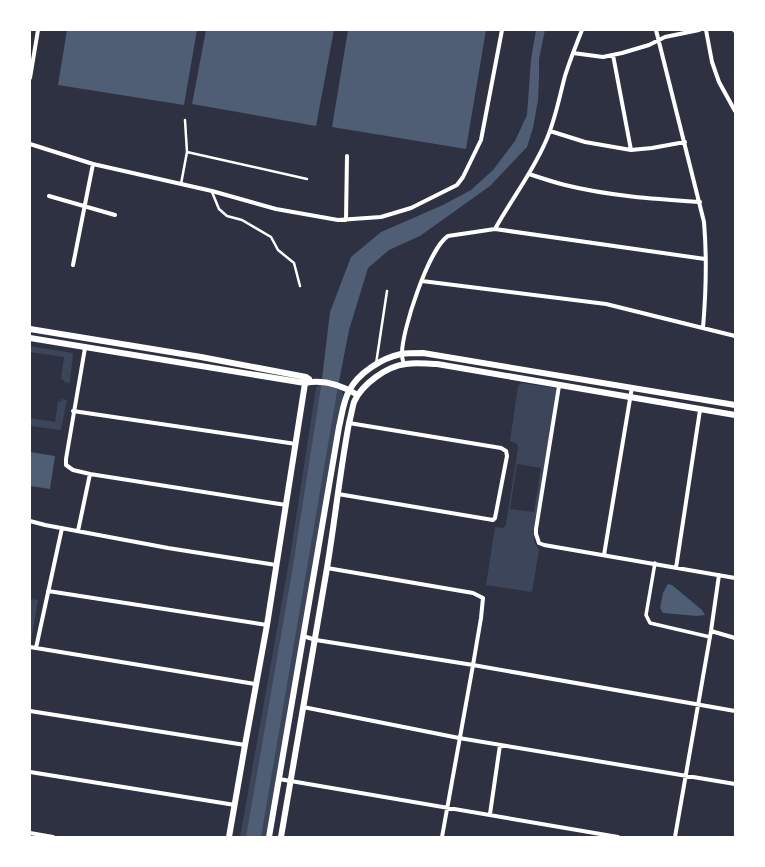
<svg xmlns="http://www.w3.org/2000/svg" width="765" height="867" viewBox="0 0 765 867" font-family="Karla,sans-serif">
  <rect width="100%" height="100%" fill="#2d3142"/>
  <path fill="#3c4559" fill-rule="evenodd" d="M30 346 73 353 70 383 64 382V380L61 379 64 357 30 352Z
    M521 383 555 388 557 391 535 522 534 541 539 550 532 592 486 585 495 527 503 528 506 525 518 448 517 444 510 441 518 386ZM517 464 541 468 534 512 510 509Z
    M320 384 341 387 343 396 267 837H240L290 556 316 388Z
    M61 399 67 400 61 430 30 426V418L55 422 58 401 61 402Z
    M30 599 38 600 31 641H30Z"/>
  <path fill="#4f5d75" d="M67 30H197L184 105 58 85Z
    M206 30H334L316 126 192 104Z
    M348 30H486L466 149 332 127Z
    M536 30H545L539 59V77L538 100 533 128 527 147 490 186 420 236 389 250 368 268 349 330 337 392 261 837H246L293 566 321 387 330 312 351 257 381 232 443 205 471 190 493 170 515 141 527 115 531 59Z
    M30 452 55 456 50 489 30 486Z
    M668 584 672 585 702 610 705 615 697 616 663 613 660 608 663 593Z"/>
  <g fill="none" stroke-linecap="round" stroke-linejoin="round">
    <path stroke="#fff" stroke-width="2.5" d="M187 152 307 179
      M181 184 187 152 185 120
      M212 192 219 209 227 216 242 220 271 237 278 250 294 263 300 286
      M376 364 387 291"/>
    <path stroke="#fff" stroke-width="3.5" d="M655 563 646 615 650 623 710 637"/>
    <path stroke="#fff" stroke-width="4" d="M656 30 704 222C707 257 706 293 703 328
      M706 30 712 62 719 82 735 111
      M734 30 735 31
      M573 53 603 57 622 53 649 45 665 37 699 30
      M613 55 631 150
      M30 78 38 30
      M550 131 585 142 631 150 652 148 685 142
      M30 144 93 164 212 191 276 209 338 220 381 217 411 208 457 185 463 177 481 140 502 30
      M529 174C541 178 553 182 565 185 609 196 655 199 700 202
      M49 196 115 215
      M346 220 347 156
      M495 229 705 259
      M73 265 93 164
      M422 281 606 304 735 336
      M85 348 66 459V465L73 470 90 474 286 505
      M404 364C403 361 402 358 402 355 401 332 429 248 448 236L495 229C511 200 532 173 545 143 555 122 559 98 565 76 570 60 576 45 582 30
      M559 386 536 529V534L539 543 544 545 735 578
      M73 411 296 444
      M338 494 493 520 495 518 507 456 506 451 501 448 349 423
      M30 521 45 525 168 548 276 565
      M78 531 90 474
      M604 555 632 387
      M327 568 473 593 483 598 481 618 473 665 442 837
      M676 568 700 410
      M48 591 267 625
      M711 631 735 638
      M303 636 316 640 473 665 735 711
      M30 647 255 684
      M36 648 62 528
      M303 707 459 738 735 784
      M30 711 245 745
      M30 772 235 805
      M279 779 618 837
      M490 814 500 745
      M30 833 53 837
      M675 837 711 631 719 575"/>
    <path stroke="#fff" stroke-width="6" d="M30 329 201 357 306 377 309 379
      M30 338 305 383C323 379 343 386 358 395
      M229 837 245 745 267 625 306 377
      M269 837 339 427C342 415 343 402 349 391 358 373 382 358 401 354 408 353 416 353 423 353L735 405
      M281 837C297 747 312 657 327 568 335 520 340 471 349 423 351 416 352 409 354 402 362 384 387 366 406 364 416 362 427 364 437 364L735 415"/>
  </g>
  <rect width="765" height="867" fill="none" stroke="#ffffff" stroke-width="62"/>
</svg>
